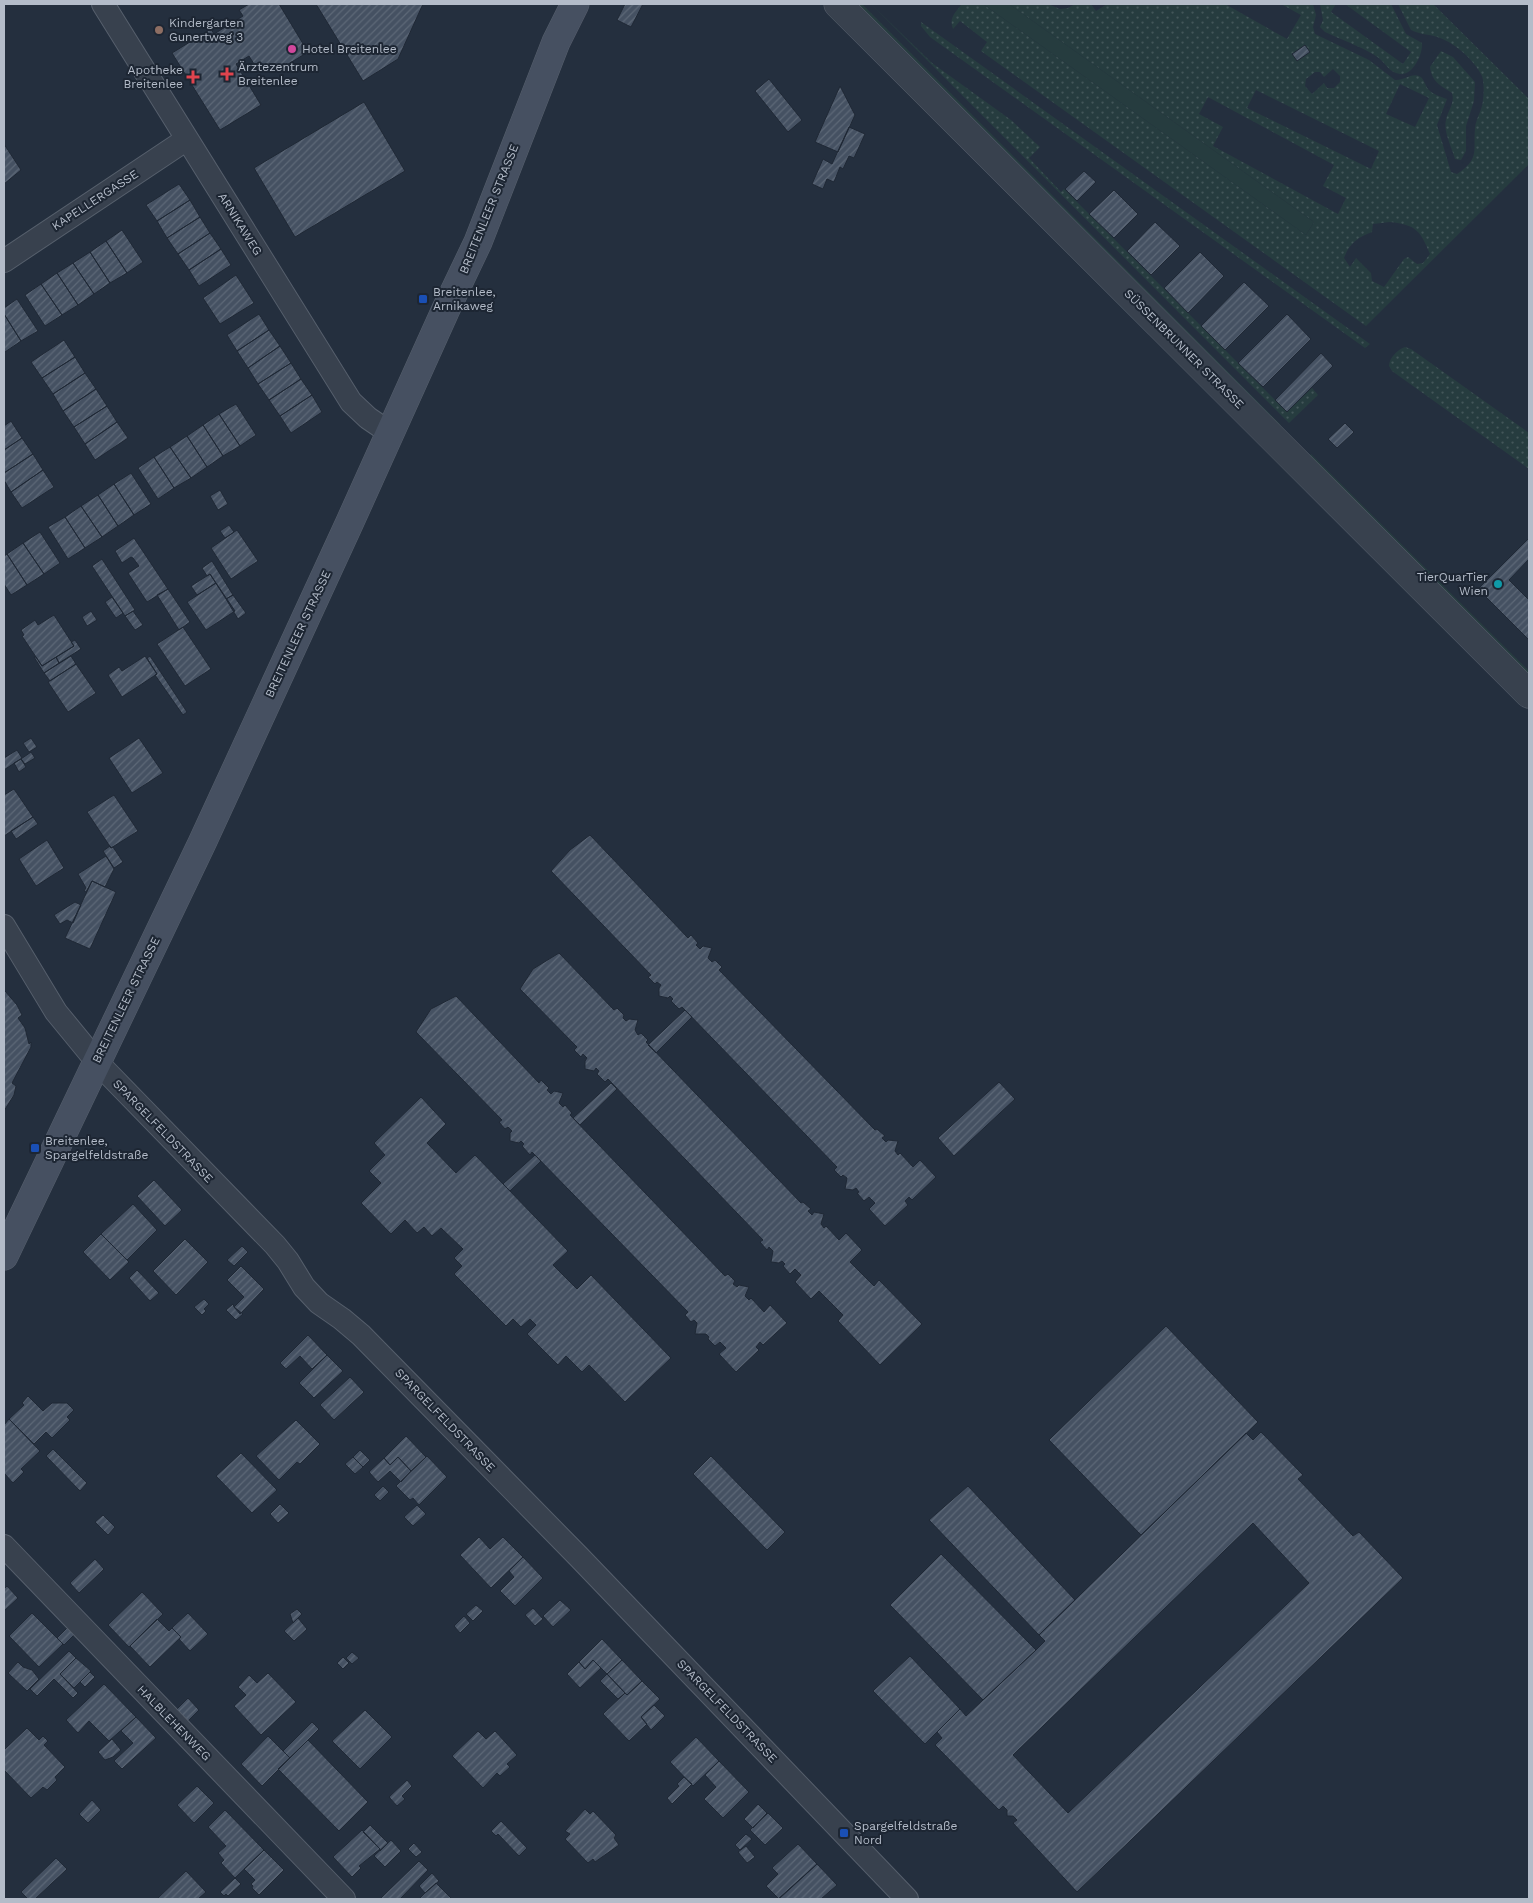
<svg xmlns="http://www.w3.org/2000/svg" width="1533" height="1903" viewBox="0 0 1533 1903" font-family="'Work Sans',sans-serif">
  <defs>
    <pattern id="grass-dots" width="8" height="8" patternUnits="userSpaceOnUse" patternTransform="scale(1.25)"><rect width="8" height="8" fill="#263c3f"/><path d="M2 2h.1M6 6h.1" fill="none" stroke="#435659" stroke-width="1.8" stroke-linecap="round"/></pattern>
    <pattern id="building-hatch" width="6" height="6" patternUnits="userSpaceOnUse" patternTransform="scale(1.25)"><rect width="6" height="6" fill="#455162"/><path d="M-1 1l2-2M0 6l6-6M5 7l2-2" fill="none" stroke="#5d6877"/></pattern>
  </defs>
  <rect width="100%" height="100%" fill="#242f3e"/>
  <path fill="url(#grass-dots)" fill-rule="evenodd" d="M846 4H862L1281 425 1276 424Z
    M871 4 932 63 1011 120 1040 147 1029 158 1061 192 1064 189 1287 412 1312 388 1318 395 1289 423Z
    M959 4H983L1306 235 1314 222 1009 4H1048L1060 9 1068 8 1075 4H1091L1096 11 1107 4H1225L1287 39 1301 15 1281 4H1313L1316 15 1313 27 1315 34 1369 60 1395 80C1403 81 1411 73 1419 76 1424 78 1425 85 1428 89 1432 94 1441 97 1447 99L1437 125 1451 172 1457 174C1480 159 1473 151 1475 128 1476 118 1483 109 1483 99 1484 93 1484 82 1482 76 1474 60 1456 44 1440 38 1431 34 1420 35 1411 30L1398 4H1433L1529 99V164L1366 326 981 51 987 42 960 21 953 29C949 18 954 14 961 5ZM1333 69 1340 76V82L1334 88H1327L1324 83 1312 94 1305 86 1306 79 1315 72H1320L1324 77ZM1400 84 1429 98 1415 127 1386 114ZM1256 90 1379 151 1371 169 1247 108ZM1208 97 1334 165 1323 186 1346 198 1338 214 1213 146 1223 127 1199 114ZM1390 222C1416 225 1420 230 1430 254L1423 263 1417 264 1408 257 1404 259 1384 287 1372 281 1371 273 1356 258 1350 267 1344 258C1349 244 1358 237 1372 232L1373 224Z
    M1320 4H1336L1331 12 1403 64 1411 52 1345 4H1391L1406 34 1422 43C1423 54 1413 76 1400 74 1391 73 1387 66 1381 60 1371 50 1339 39 1325 32L1320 27 1323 20Z
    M921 22 1370 344 1365 348 930 37 921 26Z
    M1441 51 1453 57 1475 82 1474 101 1466 126V151L1461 160 1455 159C1452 148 1443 131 1446 120 1448 110 1455 104 1452 93 1440 85 1432 82 1430 67Z
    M1405 347 1411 349 1529 433V469L1392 371 1389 366C1389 358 1397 350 1405 347Z
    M1311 454 1529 671V686L1306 459Z"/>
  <path fill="#263c3f" d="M983 4H1009L1314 222 1306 235Z"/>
  <path fill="url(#building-hatch)" stroke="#1f2835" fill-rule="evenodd" d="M249 4H279L308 52 277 71 273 64 259 72 249 56 236 64 261 105 220 130 172 53 211 29 214 34 243 16 239 10Z
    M316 4H423L398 59 363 81Z
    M625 4H643L631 27 617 20Z
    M1305 45 1310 52 1297 61 1292 54Z
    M769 79 802 120 788 132 755 91Z
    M840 86 855 115 838 152 815 142Z
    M364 102 405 171 295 237 254 168Z
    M849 127 865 134 854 158 849 156 843 169 840 167 834 182 827 179 823 189 812 184 823 159 832 164Z
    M4 144 21 170 4 184Z
    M1084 171 1096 182 1077 201 1065 189Z
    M179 184 190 200 157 221 146 205Z
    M1114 190 1138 214 1114 238 1089 214Z
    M190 200 200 217 167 238 157 221Z
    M200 217 210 233 178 254 167 238Z
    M1155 222 1180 246 1151 275 1127 251Z
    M122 230 143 262 127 273 106 241Z
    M210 233 221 249 189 270 178 254Z
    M106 241 127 273 110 283 90 252Z
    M221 249 231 265 199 286 189 270Z
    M90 252 110 283 94 294 73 263Z
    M1200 252 1224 276 1188 313 1164 288Z
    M73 263 94 294 78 305 57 273Z
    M57 273 78 305 62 315 41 284Z
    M236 275 254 303 220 324 203 298Z
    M1244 282 1269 306 1225 350 1201 326Z
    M41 284 62 315 45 326 25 295Z
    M17 299 38 331 21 341 4 314V308Z
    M4 314 21 341 5 352 4 351Z
    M259 314 269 330 237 351 227 335Z
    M1287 314 1311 339 1263 387 1238 363Z
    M269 330 280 346 248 368 237 351Z
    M64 340 75 357 42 378 31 362Z
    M280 346 291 363 258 384 248 368Z
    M1321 353 1333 366 1287 412 1275 400Z
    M75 357 85 373 53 394 42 378Z
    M291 363 301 379 269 400 258 384Z
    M85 373 96 389 63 411 53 394Z
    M301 379 312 395 280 416 269 400Z
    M96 389 107 406 74 427 63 411Z
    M312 395 322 412 291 433 280 416Z
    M236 404 256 435 240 446 219 414Z
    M107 406 117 422 85 444 74 427Z
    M219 414 240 446 223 456 203 425Z
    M11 421 22 438 4 450V426Z
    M117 422 128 438 95 460 85 444Z
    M1345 423 1354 432 1337 448 1328 439Z
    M203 425 223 456 207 467 187 436Z
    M187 436 207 467 191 478 170 447Z
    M22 438 33 454 4 473V450Z
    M170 447 191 478 174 488 154 457Z
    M33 454 43 470 11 492 4 480V473Z
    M154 457 174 488 158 499 138 468Z
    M43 470 54 487 22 508 11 492Z
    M131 473 151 504 134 515 114 484Z
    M114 484 134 515 118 526 98 495Z
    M220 490 228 504 218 510 210 496Z
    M98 495 118 526 102 537 81 506Z
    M81 506 102 537 85 548 65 517Z
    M65 517 85 548 68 559 48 527Z
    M229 525 234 532 225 538 220 531Z
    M237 530 258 561 231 579 211 548Z
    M40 532 60 563 44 574 23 543Z
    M134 538 168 589 147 602 128 573 139 566 133 558 131 557 122 563 115 551Z
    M1529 538V559L1509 580 1529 600V640L1478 589Z
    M23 543 44 574 27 585 7 554Z
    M7 554 27 585 11 595 4 584V556Z
    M102 559 135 610 125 616 92 566Z
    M212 561 233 595 226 599 210 574 207 576 202 568Z
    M210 574 216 583 197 595 191 586Z
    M216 583 235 611 206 630 187 602Z
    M168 589 190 622 179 630 157 595Z
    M233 595 246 613 238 619 226 599Z
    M112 597 123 613 116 618 105 602Z
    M91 611 97 620 87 626 82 617Z
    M133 611 143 625 135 630 125 616Z
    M54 615 74 646 42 666 22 636 24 635 21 630 35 620 38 625Z
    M183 627 211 669 185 686 157 644Z
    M75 640 81 649 59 663 56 657 74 646 71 642Z
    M71 656 76 664 50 681 44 673Z
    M145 656 157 674 122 697 108 675 119 667 122 671Z
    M150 656 187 712 183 715 155 675 157 674 147 658Z
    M34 657H36L42 666 56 657 59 663 44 673Z
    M76 664 96 693 68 712 48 682Z
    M31 738 37 747 29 752 23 743Z
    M139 738 163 773 132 793 109 758Z
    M17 750 22 758 4 770V758Z
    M31 752 35 758 25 764 21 759Z
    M21 759 26 767 19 772 14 763Z
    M14 789 33 817 4 836V795Z
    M114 795 138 831 111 848 87 812Z
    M33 817 38 824 16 839 11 831Z
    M590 835 688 938 691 935 698 943 696 945 700 949 703 946 712 948 708 958 712 962 715 960 722 967 719 970 875 1130 877 1129 885 1136 882 1138 886 1142 888 1140 898 1141 895 1151 898 1155 900 1153 913 1167 920 1160 936 1177 912 1200 909 1197 905 1201 908 1205 885 1226 869 1209 875 1203 869 1197 864 1201 857 1193 859 1192 856 1188 853 1190 845 1189 847 1178 843 1175 841 1177 834 1170 837 1167 682 1007 679 1009 671 1001 673 999 670 996 668 998 659 996V988L661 985 657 982 655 984 648 977 651 975 551 871 570 850Z
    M47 840 64 868 36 886 19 859Z
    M110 846 111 848 113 847 123 862 114 868 103 851Z
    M106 856 114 869 105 887 92 881 86 892 84 891 86 888 78 874Z
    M92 881 116 892 90 949 65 938Z
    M75 902 81 905 73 923 67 920 60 924 54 915Z
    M559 953 614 1010 617 1008 624 1015 623 1018 626 1021 629 1019 638 1020 635 1030 638 1035 641 1033 648 1040 646 1042 801 1203 803 1202 811 1209 808 1211 812 1215 814 1212 824 1214 821 1224 824 1228 826 1226 839 1240 846 1233 862 1250 850 1262 874 1286 879 1280 922 1324 880 1365 838 1321 843 1315 819 1291 811 1299 795 1282 801 1275 795 1269 790 1274 783 1266 785 1264 782 1261 779 1263 771 1262 773 1251 769 1247 767 1250 760 1242 763 1240 608 1079 605 1082 597 1074 599 1071 596 1068 594 1071 585 1069V1061L587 1058 583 1054 581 1057 574 1050 577 1047 520 989 533 969Z
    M5 991 17 1005 22 1015 18 1018 25 1028 29 1044 31 1042V1047L12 1083 16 1086 14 1095 4 1111V992Z
    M456 996 539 1083 541 1080 549 1088 547 1090 551 1094 554 1091 563 1093 559 1103 563 1107 565 1105 572 1113 570 1115 725 1276 728 1274 735 1281 733 1284 737 1287 739 1285 749 1287 745 1296 749 1300 751 1298 764 1312 770 1305 787 1323 763 1345 760 1342 756 1347 759 1350 736 1372 719 1354 726 1348 720 1342 715 1346 708 1339 709 1337 706 1334H695L697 1323 694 1320 691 1322 685 1315 688 1312 532 1152 530 1155 522 1146 524 1144 521 1141 519 1143 510 1141V1133L512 1131 508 1127 505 1129 499 1122 502 1120 416 1032 431 1009Z
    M685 1010 692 1017 656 1053 648 1045Z
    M999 1082 1015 1099 954 1156 938 1138Z
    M611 1083 617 1089 580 1125 573 1118Z
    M421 1097 446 1124 427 1143 456 1173 475 1155 568 1251 553 1265 577 1289 591 1275 671 1358 625 1402 589 1365 582 1372 566 1356 558 1365 527 1334 536 1325 530 1319 521 1327 513 1319 506 1326 454 1274 462 1266 454 1258 463 1249 441 1228 432 1236 424 1227 417 1233 405 1220 391 1234 361 1203 381 1183 369 1171 385 1155 374 1143Z
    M535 1155 541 1161 510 1191 503 1184Z
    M154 1180 182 1210 165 1226 137 1196Z
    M133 1204 157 1230 127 1260 101 1234Z
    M101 1234 129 1262 110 1280 83 1252Z
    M185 1239 208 1262 176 1295 153 1271Z
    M242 1246 248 1252 234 1266 227 1260Z
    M241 1266 264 1289 240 1314 234 1307 244 1297 227 1280Z
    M137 1270 159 1293 150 1301 129 1278Z
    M204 1299 209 1304 204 1309 206 1311 202 1315 194 1307Z
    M233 1304 234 1307 243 1314 236 1320 226 1310Z
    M1166 1326 1258 1422 1141 1535 1049 1440Z
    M308 1335 327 1355 312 1369 300 1356 286 1369 280 1363Z
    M327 1355 343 1371 314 1398 299 1383Z
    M350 1377 364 1392 334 1420 320 1405Z
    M28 1396 43 1411 52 1403H67L74 1410 67 1417 70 1420 52 1438 46 1432 34 1444 9 1419 24 1405 22 1403Z
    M9 1419 40 1451 21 1469 24 1472 13 1483 4 1473V1425Z
    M296 1420 320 1444 300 1464 297 1462 279 1480 256 1456Z
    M1261 1432 1303 1475 1298 1479 1353 1536 1359 1532 1403 1578 1077 1892 1013 1823 1017 1820 1013 1816H1007V1810L1003 1806 999 1810 935 1745 942 1738 937 1732 960 1709 966 1716 1036 1650 1045 1641 1039 1635 1246 1433 1253 1440ZM1253 1523 1309 1583 1068 1813 1013 1755Z
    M406 1436 426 1457 411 1471 398 1457 390 1465 384 1458Z
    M53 1449 87 1483 80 1491 46 1456Z
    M360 1450 370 1460 363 1467 353 1457Z
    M241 1453 277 1490 252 1513 216 1476Z
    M427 1456 447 1477 419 1505 413 1498 410 1500 396 1486Z
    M711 1456 785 1532 767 1550 693 1474Z
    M353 1457 363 1467 355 1474 345 1464Z
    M398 1457 411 1471 401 1482 390 1471 378 1482 369 1472 384 1458 390 1465Z
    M383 1486 389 1492 380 1501 374 1495Z
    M968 1486 1075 1600 1039 1635 929 1520Z
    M280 1504 289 1513 278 1523 270 1514Z
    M417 1505 426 1514 413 1526 404 1517Z
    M103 1515 115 1527 108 1535 95 1522Z
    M479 1537 490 1549 503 1537 523 1557 491 1588 460 1555Z
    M941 1554 1036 1650 983 1700 890 1605Z
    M523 1557 543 1578 515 1606 500 1591 514 1577 509 1571Z
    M95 1559 104 1569 79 1593 70 1583Z
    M7 1586 18 1598 4 1611V1589Z
    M142 1592 163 1614 129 1647 108 1625Z
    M560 1600 571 1610 553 1627 543 1616Z
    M476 1605 483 1611 473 1621 466 1614Z
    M533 1608 543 1619 535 1626 525 1615Z
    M297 1609 302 1614 293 1623 290 1614Z
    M32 1613 63 1644 39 1667 9 1636Z
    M188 1613 208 1634 190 1651 179 1639 181 1637 172 1628Z
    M464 1616 470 1623 460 1633 454 1626Z
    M298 1618 307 1629 294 1641 284 1631Z
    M157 1619 169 1631 172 1628 181 1637 150 1667 130 1646Z
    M68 1627 75 1634 64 1645 57 1638Z
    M602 1639 622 1660 607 1674 593 1660 585 1669 579 1662Z
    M69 1651 76 1658 60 1674 78 1693 73 1698 54 1679 37 1696 30 1689Z
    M352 1652 359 1658 352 1664 346 1658Z
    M910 1656 960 1709 925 1744 873 1691Z
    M343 1657 349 1663 343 1669 337 1663Z
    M76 1658 91 1671 74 1688 60 1674Z
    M593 1660 601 1668 580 1688 567 1674 579 1662 585 1669Z
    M622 1660 642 1681 627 1695 607 1674Z
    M18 1662 23 1667 32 1670 39 1679 27 1691 8 1673Z
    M90 1672 95 1677 85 1687 80 1682Z
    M268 1673 296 1702 261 1735 234 1706 246 1695 238 1687 249 1675 257 1683Z
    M607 1674 625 1693 618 1699 600 1681Z
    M642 1681 660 1699 641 1717 647 1724 629 1741 603 1714 625 1693 627 1695Z
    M104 1684 136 1717 109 1741 89 1721 78 1733 66 1720Z
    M188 1698 199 1710 186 1723 175 1711Z
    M654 1705 665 1716 651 1730 641 1717Z
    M365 1710 392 1737 360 1769 332 1741Z
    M136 1717 156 1738 122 1769 114 1761 133 1743 121 1731Z
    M312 1722 319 1729 290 1758 283 1751Z
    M27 1728 39 1740 43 1736 48 1741 44 1745 65 1767 55 1777 57 1780 47 1790 43 1787 31 1798 4 1770V1750Z
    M478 1731 486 1739 495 1731 517 1755 507 1764 510 1767 500 1776 497 1773 483 1788 452 1756Z
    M268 1736 290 1758 262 1786 241 1764Z
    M696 1737 719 1761 693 1786 670 1762Z
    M112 1739 121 1750 113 1757 105 1760 98 1752Z
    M308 1740 368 1802 339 1831 278 1769Z
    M719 1761 749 1792 723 1818 704 1799 716 1787 705 1775Z
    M684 1777 692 1784 672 1804 667 1798 679 1786 677 1784Z
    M407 1780 412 1786 402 1796 405 1799 397 1806 389 1797Z
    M197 1786 214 1803 194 1823 177 1805Z
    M92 1800 101 1810 88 1823 79 1814Z
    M758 1804 767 1813 753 1828 744 1819Z
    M585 1809 590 1814 593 1811 616 1835 614 1838 619 1845 595 1862 593 1859 588 1863 565 1839 570 1834 565 1831Z
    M225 1810 264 1850 235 1878 221 1863 224 1860 218 1853 226 1846 208 1827Z
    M768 1813 783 1828 765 1845 750 1830Z
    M501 1821 527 1848 519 1856 498 1834 496 1836 491 1831Z
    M370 1825 388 1843 380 1851V1849L363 1832Z
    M362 1830 380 1849 359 1866 361 1868 352 1877 333 1857Z
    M746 1834 752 1839 740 1850 735 1845Z
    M391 1840 401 1851 385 1867 374 1856Z
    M414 1843 422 1852 416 1857 408 1849Z
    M798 1844 817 1864 779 1899 766 1886 778 1874 772 1868Z
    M746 1846 755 1857 747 1863 738 1852Z
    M264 1850 284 1870 259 1895 252 1888 253 1886 251 1884 255 1880 244 1869Z
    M56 1858 67 1869 35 1899H28L21 1892Z
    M419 1861 428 1870 401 1898 402 1899H380Z
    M817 1864 837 1885 821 1899H778Z
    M186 1871 206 1892 198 1899H157Z
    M432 1873 439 1881 425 1893 419 1886Z
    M235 1878 241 1884 228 1896 226 1894 224 1896 220 1892Z
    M436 1883 452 1899H419L425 1893Z"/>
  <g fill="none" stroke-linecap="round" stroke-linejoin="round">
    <defs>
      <path id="minor" d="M103 4 351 402 368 418 390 433
        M4 261 187 139
        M4 926 56 1012 97 1062 275 1245 288 1261 304 1287 319 1303 342 1319 361 1335 579 1557 907 1899
        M4 1546 344 1899"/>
      <path id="tertiary" d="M838 4 1529 694"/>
      <path id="secondary" d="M4 1256 202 843 349 524 446 309 478 242 556 42 575 4"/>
    </defs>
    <use href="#minor" stroke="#565f6c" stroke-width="24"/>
    <use href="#tertiary" stroke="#565f6c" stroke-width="29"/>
    <use href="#secondary" stroke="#565f6c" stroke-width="29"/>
    <use href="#minor" stroke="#38414e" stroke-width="22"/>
    <use href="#tertiary" stroke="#38414e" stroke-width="28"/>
    <use href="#secondary" stroke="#465061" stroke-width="28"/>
  </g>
  <circle fill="#8d6e63" stroke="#1d2633" stroke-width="2" cx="159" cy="30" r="5"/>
  <circle fill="#d1479c" stroke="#1d2633" stroke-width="2" cx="292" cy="49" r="5"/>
  <g fill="#e0444e" stroke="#1d2633" stroke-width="2">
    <path d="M224.5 66.5h5v5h5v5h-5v5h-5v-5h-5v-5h5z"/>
    <path d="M190.5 69.5h5v5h5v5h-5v5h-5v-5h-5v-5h5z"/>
  </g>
  <g fill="#1a4fb4" stroke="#1d2633" stroke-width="2">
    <rect x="418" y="294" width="10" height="10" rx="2.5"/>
    <rect x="30" y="1143" width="10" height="10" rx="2.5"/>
    <rect x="839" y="1828" width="10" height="10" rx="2.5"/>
  </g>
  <circle fill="#0f9aa8" stroke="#1d2633" stroke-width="2" cx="1498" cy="584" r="5"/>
  <g text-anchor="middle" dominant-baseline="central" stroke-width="4" stroke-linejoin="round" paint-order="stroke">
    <g font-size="12" fill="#b4bcc9" stroke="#1d2633" text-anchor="start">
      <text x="169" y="23">Kindergarten<tspan x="169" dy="14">Gunertweg 3</tspan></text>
      <text x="302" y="49">Hotel Breitenlee</text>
      <text x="238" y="67">Ärztezentrum<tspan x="238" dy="14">Breitenlee</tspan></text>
      <text x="183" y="70" text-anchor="end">Apotheke<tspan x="183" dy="14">Breitenlee</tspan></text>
      <text x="433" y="292">Breitenlee,<tspan x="433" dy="14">Arnikaweg</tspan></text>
      <text x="1488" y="577" text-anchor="end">TierQuarTier<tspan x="1488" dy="14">Wien</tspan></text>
      <text x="45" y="1141">Breitenlee,<tspan x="45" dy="14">Spargelfeldstraße</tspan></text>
      <text x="854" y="1826">Spargelfeldstraße<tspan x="854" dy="14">Nord</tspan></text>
    </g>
    <g font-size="12" fill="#b4bcc9" stroke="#1d2633">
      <text transform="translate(95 200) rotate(-33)">KAPELLERGASSE</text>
      <text transform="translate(489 209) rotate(-68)">BREITENLEER STRASSE</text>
      <text transform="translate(240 224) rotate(58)">ARNIKAWEG</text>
      <text transform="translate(1184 349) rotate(45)">SÜSSENBRUNNER STRASSE</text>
      <text transform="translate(298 634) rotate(-65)">BREITENLEER STRASSE</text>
      <text transform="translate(126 1000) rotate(-64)">BREITENLEER STRASSE</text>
      <text transform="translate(163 1131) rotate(46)">SPARGELFELDSTRASSE</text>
      <text transform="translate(445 1420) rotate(46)">SPARGELFELDSTRASSE</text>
      <text transform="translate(727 1711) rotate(46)">SPARGELFELDSTRASSE</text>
      <text transform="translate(174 1723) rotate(46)">HALBLEHENWEG</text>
    </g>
  </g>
  <rect width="1533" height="1903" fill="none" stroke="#b4bcc9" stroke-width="10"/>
</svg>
